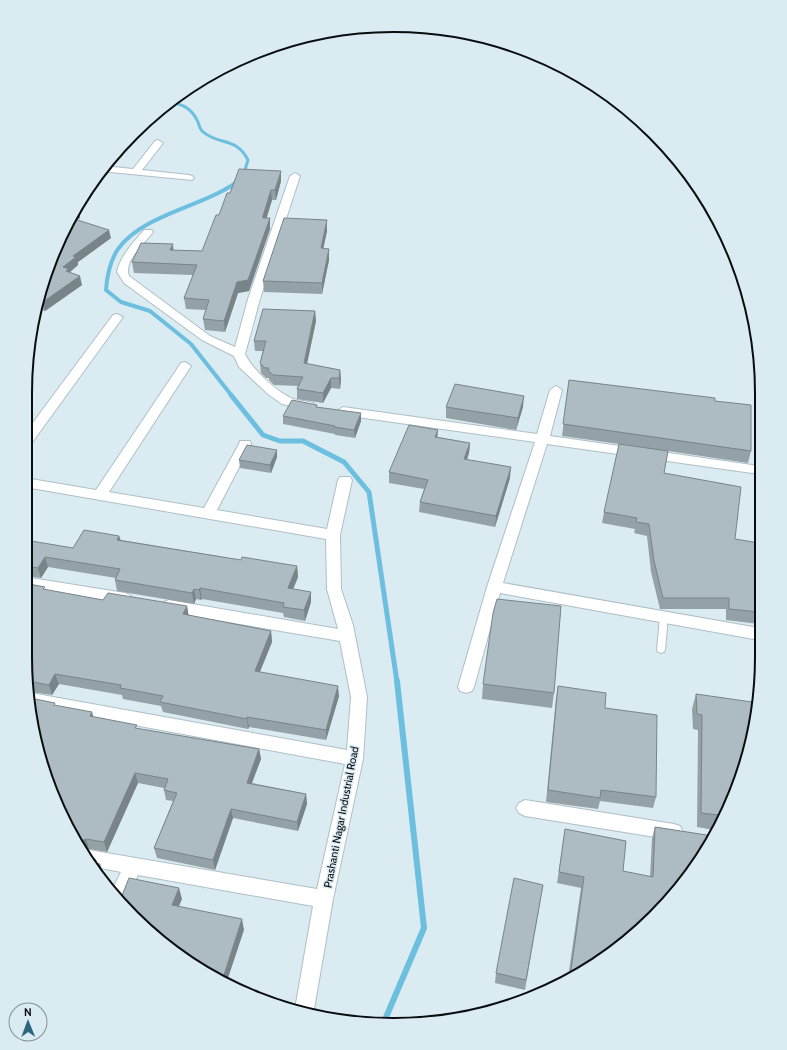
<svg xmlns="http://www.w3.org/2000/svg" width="787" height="1050" viewBox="0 0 787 1050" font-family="Cabin,sans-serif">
  <rect width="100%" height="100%" fill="#dbebf2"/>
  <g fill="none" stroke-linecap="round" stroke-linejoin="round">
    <path stroke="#6dbfe0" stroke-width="3" d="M172 103C183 104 192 110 197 120 199 123 199 128 202 131 218 146 236 136 248 160L244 173"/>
    <path stroke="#6dbfe0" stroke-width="4" d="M232 396 191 344 150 311 121 302 106 290C107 276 110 261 118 249 140 218 192 208 224 190 232 185 240 182 244 172"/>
    <path stroke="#6dbfe0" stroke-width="5" d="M231 395 263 435 280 441H303L344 462 369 492 397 682"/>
    <path stroke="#6dbfe0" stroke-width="6" d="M384 1022 424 928 397 681"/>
    <defs>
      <path id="lane" d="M664 614 667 615 668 617 665 650 664 652 661 653 658 652 657 650 660 617 661 615Z"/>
      <path id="street" d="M158 140 163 143 142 170 189 175 192 176 194 178 192 180 100 171 104 166 133 169 155 141Z
        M295 173 300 176 260 299 245 354C251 368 275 390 289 397 296 401 306 401 313 403L315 406 309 410 282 404 268 394 239 367 234 356 202 340 124 283 117 272C120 256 134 242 144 230H152L153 232C145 243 123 261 129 276L210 336 235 347 248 299 290 176Z
        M117 314 123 317 31 444 26 445V432L113 315Z
        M185 362 191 366 109 492 204 508 239 444 240 441H250L251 444 217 510 327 529 338 480 340 477H350L352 480 340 535 341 589 353 625 367 697 363 759 333 899 313 1015 295 1009 313 906 138 875 125 902 113 888 121 872 96 867 83 852 89 850 317 889 345 764 31 706V693L347 750 351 697 340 641 169 612 164 610 161 606 164 602 169 600 338 629 327 589 326 539 25 487V478L96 490 181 363Z
        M556 386 562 390 550 436 759 466V474L547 444 503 583 759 628V640L500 593 474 687 472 691 466 693 460 691 458 687 487 587 535 442 343 415 337 411 343 407 537 434 550 390Z
        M25 577 125 593 130 595 132 599 130 603 125 605 25 587Z
        M525 800 674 824 680 826 683 832 680 838 674 840 525 816 519 813 516 808 519 803Z"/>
    </defs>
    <use href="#lane" stroke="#afbfc6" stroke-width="2"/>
    <use href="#street" stroke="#afbfc6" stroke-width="2"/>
    <use href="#lane" fill="#fff" fill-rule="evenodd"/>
    <use href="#street" fill="#fff" fill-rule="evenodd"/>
  </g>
  <path fill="#94a2a7" d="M281 181 276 200H272L266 218 270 229 249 291 238 293 225 332 205 330 203 319 206 310 186 309 184 298 193 275 134 273 132 262 174 250 202 251 219 215 230 193Z
    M78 210 80 218 76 220 111 238 78 262V265L70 272 82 285 45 311 36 308 38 298Z
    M327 220V231L323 249H329V260L322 294 264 292 263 281Z
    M315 311 316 321 307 364 340 370 341 380 340 389 331 388 323 403 297 399V389L298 386 274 385 269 380V378H266L261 373 260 363 263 351H255L254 341Z
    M569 380 715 401 751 451 748 463 668 451 664 473 735 539 759 543V624L726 620V609H660L651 572 647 536 634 533 635 529 602 523 604 512 619 444 562 436Z
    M317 405V407L361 421 355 438 335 435V434L283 424V416Z
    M446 407H523L516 430 446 418Z
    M438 430 437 437 470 443 469 453 467 460 510 478 495 527 419 512 420 502 424 489 389 483V472Z
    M277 457 271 473 240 468 239 460Z
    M119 536 121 540 241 560 297 566 298 577 293 589 311 602 305 621 284 617 283 613 202 599 201 600 196 599 194 604 117 591 115 580 116 578 48 567 41 578 25 576V540L73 548Z
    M32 584 46 590 103 600 187 606 188 615 271 631 272 642 260 672 339 696 326 740 249 727 248 729 163 712 161 706 123 699 122 695 59 684 52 695 31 692 30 693 25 656Z
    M483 684 554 693 552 708 482 699Z
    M558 686 605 708 656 797 653 808 600 801 598 809 546 802 556 698Z
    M696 694 742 775 713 841 598 963 568 978 581 888 557 883 565 829 623 871 650 877 652 838 655 827 713 836 717 831 714 830 697 827 698 730 693 729 692 709Z
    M55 705 94 717 138 729 259 749 261 759 252 783 306 794 307 804 298 831 233 818 215 870 157 858 154 848 173 801 166 800 164 790V788L138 783 107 852 89 849 85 850 92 858 97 864 104 874 103 876 74 841Z
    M543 885 525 990 495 983 496 973Z"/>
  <path fill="#788488" d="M281 171V181L276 200 275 190Z
    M271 190 272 200 264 227 263 216Z
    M78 210 80 218 69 225 68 222 75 212Z
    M270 218V229L249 291 238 293 225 332 224 321 237 282Z
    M327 220V231L321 260V248Z
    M109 230 111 238 78 262V265L70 272 71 277 63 267 73 256Z
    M173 244 174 255 170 250Z
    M329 249V260L322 294V283Z
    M80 276 82 285 45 311 43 302Z
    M315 311 316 321 305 373 304 363Z
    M340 370 341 380 340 389 339 378Z
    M331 378V388L323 403V393Z
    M524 396 523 407 516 430 518 418Z
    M361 413V421L355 438 354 430Z
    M438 430 437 440 435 437Z
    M470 443 469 453 463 470 464 459Z
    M277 450V457L271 473 270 465Z
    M511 467 510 478 495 527 496 516Z
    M119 536 122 546 117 540Z
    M45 557 48 567 41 578 38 568Z
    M297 566 298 577 289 599 288 588Z
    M31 580 34 590 29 584Z
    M200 588 202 599 201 600 199 590Z
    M194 589 196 599 194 604 192 593Z
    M311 592V602L305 621 304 610Z
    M187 606 189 617 183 614Z
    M271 631 272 642 256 681 255 671Z
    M55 674 59 684 52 695 49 685Z
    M29 684 31 692 30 693Z
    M338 686 339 696 326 740V730Z
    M92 712 95 722 90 716Z
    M247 717 249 727 248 729 247 719Z
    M259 749 261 759 248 793 247 783Z
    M135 773 138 783 107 852 104 842Z
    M306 794 307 804 298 831 297 822Z
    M231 809 233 818 215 870 213 860Z
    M86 839 89 849 83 851 78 842Z
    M96 860 99 868 100 864 104 874 103 876 96 867 94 863Z
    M179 888 182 899 175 916 172 905Z
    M242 919 244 930 226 984 222 981Z"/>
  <path fill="#acbcc2" stroke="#788488" d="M239 169 281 171 275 190H271L263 216V218H270L248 280 237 282 224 321 203 319 209 300 184 298 197 265 132 262 141 243 173 244 170 250 202 251 216 215H219L227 193H230Z
    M71 218 109 230 73 256 76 257 63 267 69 269 66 271 80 276 43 302 37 300 63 231Z
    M284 218 327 220 321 248 329 249 322 283 263 281Z
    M263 309 315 311 304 363 340 370 339 378H331L323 393 297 389 303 377 273 375 268 370 269 368H265L260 363 266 341H254Z
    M569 380 715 398V401L751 405V451L563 424Z
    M455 384 524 396 518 418 446 407Z
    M292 400 317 405 316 407 361 413 354 430 334 427 335 426 283 416Z
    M409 425 438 430 435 437 470 443 464 459 511 467 496 516 420 502 428 480 389 472Z
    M619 444 668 451 664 473 741 487 735 539 759 543V612L729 609V598H663L654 561 649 524 636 522 637 518 604 512Z
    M247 445 277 450 270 465 239 460Z
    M84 530 119 536 117 540 241 560 242 557 297 566 288 588 311 592 304 610 283 607 284 603 200 588 199 590 194 589 192 593 115 580 120 569 45 557 38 568 25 566V540L73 548Z
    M25 578 31 580 29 584 45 587 43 589 103 600 108 593 187 606 183 614 271 631 255 671 338 686 326 730 247 717V719L160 702 163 696 120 688 121 685 55 674 49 685 28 681 25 656Z
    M497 599 561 606 554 693 483 684 493 613Z
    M558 686 606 693 605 708 657 715 656 797 601 790 600 798 548 790Z
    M696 694 759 703 742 775 723 817 719 815 701 813 702 715 697 714Z
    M30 698 55 703 54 705 92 712 90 716 137 725 135 728 259 749 247 783 306 794 297 822 231 809 213 860 154 848 177 793 164 790 168 779 135 773 104 842 86 839 78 842 92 858 96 860 94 863 100 864 98 869 74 841 38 752Z
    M655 827 713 836 718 828 713 841 670 900 598 963 570 977 584 877 559 872 565 829 626 841 623 871 653 877Z
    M129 878 179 888 172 905 242 919 222 981 150 933 121 898Z
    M514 878 543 885 526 980 496 973Z"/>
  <g text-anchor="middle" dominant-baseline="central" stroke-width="3" stroke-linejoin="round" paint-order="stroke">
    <g font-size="11" fill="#080d0f" stroke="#dbebf2">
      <text transform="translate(341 817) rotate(-79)">Prashanti Nagar Industrial Road</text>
    </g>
  </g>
  <path d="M0 0H787V1050H0ZM393 32H394A361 361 0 0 1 755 393V657A361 361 0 0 1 394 1018H393A361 361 0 0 1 32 657V393A361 361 0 0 1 393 32Z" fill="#dbebf2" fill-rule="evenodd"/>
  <path fill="none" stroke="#080d0f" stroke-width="2" d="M393 32H394A361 361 0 0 1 755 393V657A361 361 0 0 1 394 1018H393A361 361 0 0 1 32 657V393A361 361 0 0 1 393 32Z"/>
  <g transform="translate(28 1022) rotate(359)"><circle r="19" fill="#dbebf2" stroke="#879297"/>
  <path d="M0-3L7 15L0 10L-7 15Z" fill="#2a677e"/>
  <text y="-6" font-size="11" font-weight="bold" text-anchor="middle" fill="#080d0f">N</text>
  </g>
</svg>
